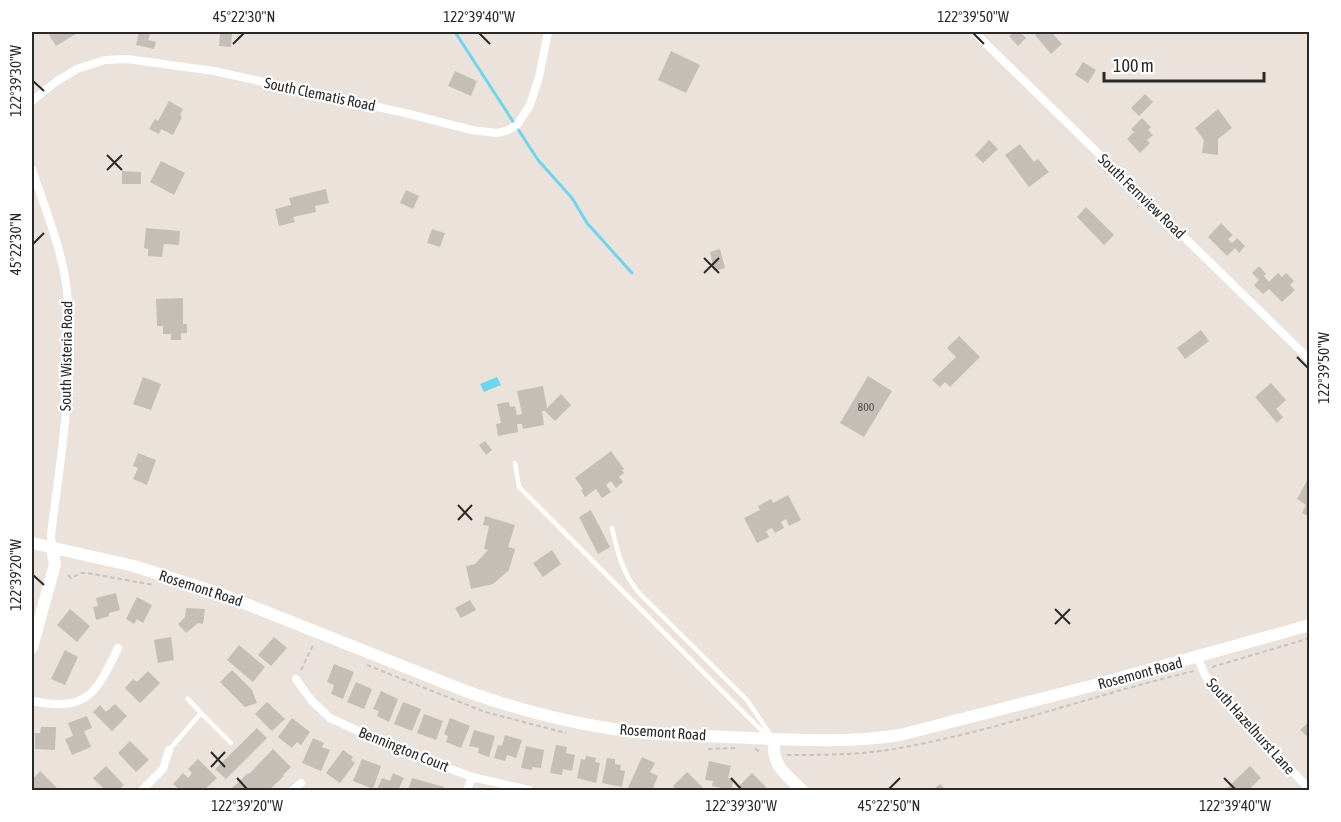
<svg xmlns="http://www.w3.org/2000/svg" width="1341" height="822" viewBox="0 0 1341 822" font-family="'Asap Condensed',sans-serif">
  <rect width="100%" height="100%" fill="#ebe3db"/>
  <path fill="#6fd5ed" d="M497 377 501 385 484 392 480 384Z"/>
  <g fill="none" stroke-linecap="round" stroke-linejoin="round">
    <path stroke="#6fd5ed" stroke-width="3" d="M455 32 538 160 572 198 587 223 632 273"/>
  </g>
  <path fill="#c4beb7" d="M54 32H79L56 46 49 35Z
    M139 32H151L148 40 156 42 154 49 136 45Z
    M220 32 232 33 231 47 219 46Z
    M1014 32H1020L1026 38 1018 46 1009 36Z
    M1039 32H1051L1062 44 1051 54 1035 35Z
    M671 51 700 65 686 93 658 80Z
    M1083 62 1096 70 1088 83 1075 75Z
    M455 71 477 81 471 96 448 86Z
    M1145 94 1153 102 1139 116 1131 108Z
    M169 101 183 109 180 115 182 117 173 135 161 129 159 134 149 129 155 119 158 121Z
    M1218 109 1232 128 1218 139V155L1202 153 1204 140 1195 128Z
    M1142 118 1151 127 1148 130 1153 135 1147 140 1150 143 1140 153 1127 139 1134 132 1131 129Z
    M989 140 998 149 983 163 975 155Z
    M1020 144 1034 162 1038 159 1049 172 1029 187 1005 155Z
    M161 161 185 173 174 195 150 182Z
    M122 171 141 172V184H122Z
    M326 189 329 203 315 206 316 212 293 217 295 222 279 226 275 209 291 205 289 198Z
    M406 190 419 196 413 209 400 203Z
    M1086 207 1114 235 1104 245 1077 217Z
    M1221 223 1233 235 1228 239 1232 243 1237 238 1245 246 1239 253 1235 248 1227 256 1208 237Z
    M146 228 180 231 179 245 164 244 162 257 148 256V249L144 248Z
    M432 229 445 233 440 247 427 243Z
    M720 249 725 268 714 271 710 252Z
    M1259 266 1266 274 1264 276 1269 282 1278 273 1282 277 1286 273 1294 281 1290 285 1295 290 1282 302 1269 289 1263 294 1254 285 1259 280 1252 273Z
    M183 298V324H187V333H181V340H171V334H163V326H157L156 299Z
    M1201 330 1209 341 1185 359 1177 348Z
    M959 336 980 357 950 387 945 382 940 387 932 380 956 357 947 348Z
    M868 376 892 391 864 437 840 423Z
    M143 377 161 384 151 410 133 404Z
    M1271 383 1286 400 1276 409 1283 417 1277 423 1255 397Z
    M543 386 547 408 561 394 571 405 555 421 545 411H542L544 425 523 429 522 424H517L518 432 498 436 496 424 501 423 497 404 509 402 510 407 515 406 517 415 522 414 517 391Z
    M485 441 492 450 486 455 479 445Z
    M611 451 624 469 622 470 624 473 619 477 623 482 616 488 611 481 606 485 611 492 602 498 596 489 585 497 581 490 583 489 575 478Z
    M138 453 156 460 147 485 133 479 138 468 133 466Z
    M1310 475V517L1302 513 1306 505 1297 499Z
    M788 495 801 520 789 526 786 519 781 522 784 528 775 533 772 528 766 531 769 537 757 543 744 518 760 510 758 506 771 499 773 503Z
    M591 510 610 547 598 554 579 517Z
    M485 516 515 525 508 547 515 549 509 570 493 584 471 589 466 566 475 564 488 550 484 549 489 526 483 525Z
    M552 550 561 564 543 577 533 563Z
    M116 593 120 610 109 613V616L96 620 93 607 98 606 96 598Z
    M137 597 152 605 143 623 137 619 134 624 126 619Z
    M470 600 476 610 461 618 455 608Z
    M186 608 205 609 203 624 198 623 186 633 178 624 185 617Z
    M70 609 90 626 77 642 57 625Z
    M171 637 174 660 158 663 154 640Z
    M274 637 287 648 271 666 258 655Z
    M239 645 265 667 253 682 227 660Z
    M65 650 78 657 65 685 51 679Z
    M334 664 354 672 343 699 331 694 334 685 327 682Z
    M232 670 252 690 257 703 245 707 220 682Z
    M148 671 160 683 140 703 125 688 133 679 137 682Z
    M356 682 372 689 364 709 347 702Z
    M381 691 398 699 389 722 377 716 379 711 373 709Z
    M267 702 285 719 272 731 255 714Z
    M403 702 421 709 412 731 394 724Z
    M115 704 127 716 112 731 93 712 100 705 106 712Z
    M424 714 443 721 436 740 417 733Z
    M87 716 92 728 84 731 91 747 72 755 65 739 73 736 68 723Z
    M292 718 310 732 301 745 297 742 292 748 278 737Z
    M450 718 470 726 461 748 446 742 448 736 444 734Z
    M1310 721V739L1300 730Z
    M41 727H56L55 750 35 749V733H40Z
    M257 728 267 738 226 779 215 769Z
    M474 730 495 736 489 757 478 753 479 748 469 746Z
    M505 735 522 740 516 758 507 755 505 761 494 758 498 745 502 746Z
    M313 738 324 743 322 747 330 750 321 771 302 763Z
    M130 741 149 760 136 772 118 753Z
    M556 745 567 747 566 753 575 755 572 771 563 769 562 775 550 773Z
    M526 746 544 750 541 768 532 767V770L521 768Z
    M273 749 291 767 283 775 284 776 269 790H232L231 789 248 773 249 774Z
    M343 750 353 757 351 760 355 763 340 783 326 773Z
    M586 756 596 758 595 762 600 763 596 783 577 778 581 759 585 760Z
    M642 757 655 763 650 772 658 776 652 790H627Z
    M607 758 615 759V764L621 765 620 770 625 771 622 787 602 783Z
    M198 759 217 778 204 790H180L173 784 183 773 188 778 192 773 188 769Z
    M362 759 381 766 373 789 353 781Z
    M709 761 731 766 728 778 734 779 731 790 712 786 713 781 705 780Z
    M106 766 124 785 118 790H105L93 778Z
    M1250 766 1261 778 1248 790H1225Z
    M40 771 59 790H34L32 787V780Z
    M687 772 704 789 703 790H677L673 786Z
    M393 773 404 778 398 790 377 789 382 778 390 781Z
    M752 773 766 787 762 790H742L738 787Z
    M412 778 444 787 443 790H408Z
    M940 784 946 790H933Z"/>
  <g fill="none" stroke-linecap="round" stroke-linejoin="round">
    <path stroke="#c3c3c3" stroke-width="2" stroke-dasharray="4.5 3" stroke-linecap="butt" d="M68 575 71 578 81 573H87L154 585
      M367 665 485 712 566 733
      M1212 667 1310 638
      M301 670 314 643
      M708 749 735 748
      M755 749 761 752
      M787 755C820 755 855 755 888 750 992 733 1092 695 1194 671"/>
    <path stroke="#fff" stroke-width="4.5" d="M515 463 519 487 760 729 769 736
      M612 528C618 554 622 572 639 593L747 700 772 737
      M188 699 201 713
      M169 750 201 713 231 743"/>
    <path stroke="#fff" stroke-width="8" d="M974 32 1310 360
      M32 101 57 81 77 69 105 60 127 59 214 71 405 113 472 130 497 133 506 131 517 125 530 105 539 77 548 32
      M32 169C44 206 60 244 66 283 77 366 61 453 51 535L52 548
      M1198 658 1204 673 1211 684 1310 790
      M296 679 311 700 330 718 391 746 472 777 529 790
      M32 701C87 712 96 694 118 648
      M142 790 163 769 169 750
      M293 790 301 783
      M467 790 472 777"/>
    <path stroke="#fff" stroke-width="12" d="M32 543 134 566 221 594 468 692C525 712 584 727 645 733 680 736 715 736 750 738 800 740 850 743 900 735L1091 686 1310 625
      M32 647 55 564 52 548
      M774 739C772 766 784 773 802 790"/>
  </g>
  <path fill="none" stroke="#292929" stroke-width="2" d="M479 33 490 44M973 33 984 44M233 44 244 33M33 81 44 91M107 155 122 170M107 170 122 155M33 244 44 233M704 258 719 273M704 273 719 258M1297 357 1308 368M458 505 472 520M458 520 472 505M33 575 44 585M1055 609 1070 624M1055 624 1070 609M211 752 225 767M211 767 225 752M237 778 247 789M731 778 741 789M1224 778 1235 789M889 789 900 778"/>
  <g text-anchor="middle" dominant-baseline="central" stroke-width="4.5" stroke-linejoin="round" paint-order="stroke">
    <g font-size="12" fill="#504e4c">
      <text x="866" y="407">800</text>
    </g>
    <g font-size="15" fill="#292929" stroke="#fff">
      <text transform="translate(320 94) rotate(12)">South Clematis Road</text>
      <text transform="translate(1142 196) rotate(44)">South Fernview Road</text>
      <text transform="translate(66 356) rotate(-89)">South Wisteria Road</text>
      <text transform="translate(201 588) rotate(18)">Rosemont Road</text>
      <text transform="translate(1140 673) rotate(-15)">Rosemont Road</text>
      <text transform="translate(1251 726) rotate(48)">South Hazelhurst Lane</text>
      <text transform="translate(663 732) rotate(4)">Rosemont Road</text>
      <text transform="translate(404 749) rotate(22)">Bennington Court</text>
    </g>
  </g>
  <rect width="1341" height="822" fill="none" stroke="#ffffff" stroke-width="66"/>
  <path d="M1104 72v9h160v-9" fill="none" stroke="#292929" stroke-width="3"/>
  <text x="1113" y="72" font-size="18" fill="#292929" stroke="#ffffff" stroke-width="4.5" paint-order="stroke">100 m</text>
  <rect x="33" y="33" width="1275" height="756" fill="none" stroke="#292929" stroke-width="2"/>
  <g font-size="15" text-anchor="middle" fill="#292929">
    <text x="244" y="22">45°22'30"N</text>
    <text x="479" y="22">122°39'40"W</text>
    <text x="973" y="22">122°39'50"W</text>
    <text transform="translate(16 81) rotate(-90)" y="5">122°39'30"W</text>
    <text transform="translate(16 244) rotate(-90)" y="5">45°22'30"N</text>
    <text transform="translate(1324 368) rotate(-90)" y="5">122°39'50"W</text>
    <text transform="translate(16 575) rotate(-90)" y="5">122°39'20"W</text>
    <text x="247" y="811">122°39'20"W</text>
    <text x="741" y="811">122°39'30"W</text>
    <text x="889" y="811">45°22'50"N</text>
    <text x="1235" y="811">122°39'40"W</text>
  </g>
</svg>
